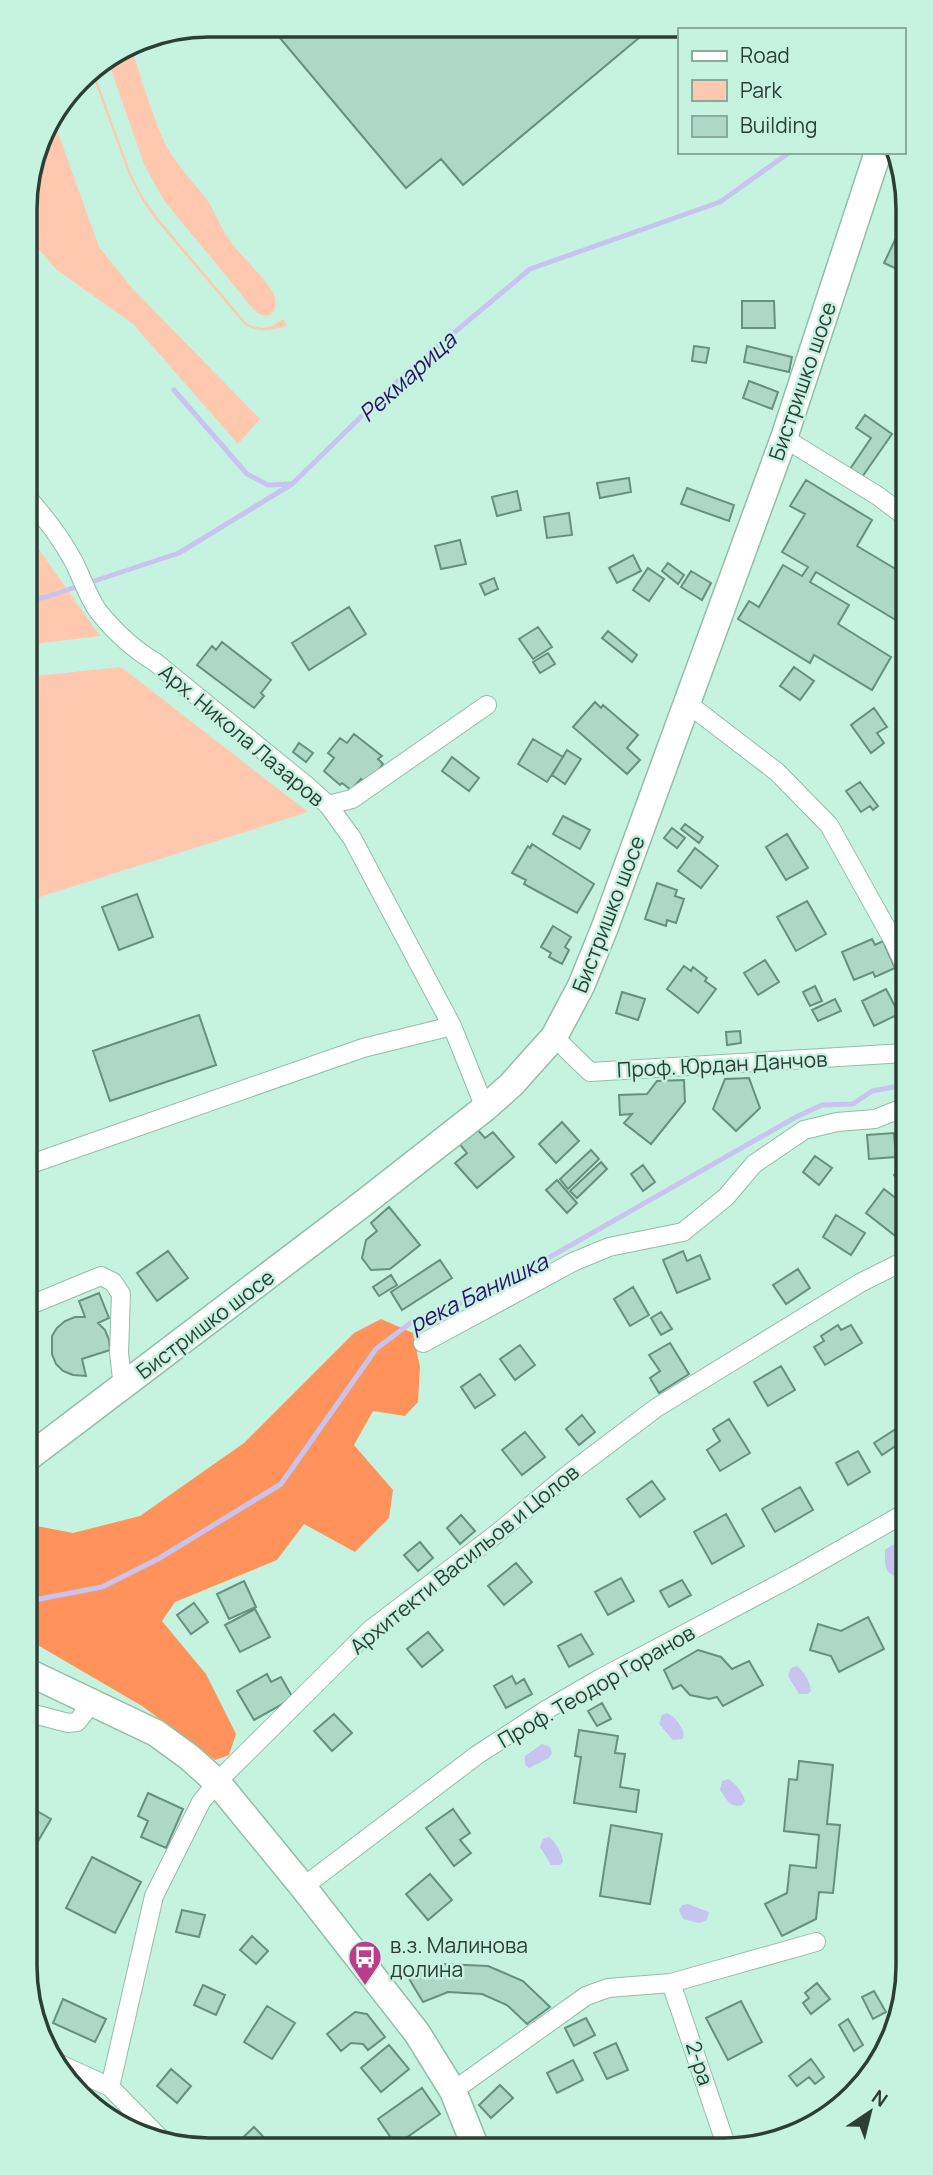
<svg xmlns="http://www.w3.org/2000/svg" width="933" height="2175" viewBox="0 0 933 2175" font-family="Manrope,sans-serif">
  <rect width="100%" height="100%" fill="#c6f3df"/>
  <path fill="#ffc8af" d="M130 44C141 76 153 120 168 149 179 168 194 183 207 200 216 213 221 229 231 242 243 259 261 273 272 291 281 306 272 324 255 311L166 203 159 192 144 164 107 58Z
    M92 67 131 174 141 194 157 217 246 323C260 331 270 329 283 319L287 326C271 330 260 333 245 325L155 219 144 203 129 175 90 68Z
    M52 116 99 247 132 288 260 419 238 444 133 324 57 270 25 234V196L43 128Z
    M26 531 100 636 26 645Z
    M121 667 308 812 27 901 26 677Z"/>
  <path fill="#ff935b" d="M381 1319 413 1333 420 1367 418 1402 405 1416 373 1411 354 1445 393 1490 389 1518 355 1552 304 1524 277 1560 175 1602 162 1621 206 1674 236 1734 229 1755 215 1760 142 1706 29 1640V1535L37 1526 73 1533 140 1516 244 1443 354 1333Z"/>
  <path fill="#c7c5f0" d="M892 1545 898 1546C902 1553 902 1566 899 1574L895 1576C883 1572 885 1561 885 1550Z
    M797 1666C804 1671 810 1682 811 1691L808 1694H799L788 1676 791 1668Z
    M667 1713C675 1716 682 1726 684 1735L682 1739 673 1740 659 1724 662 1715Z
    M542 1744 550 1747 552 1753 549 1758 529 1768 525 1765V1756Z
    M728 1779C736 1783 743 1793 745 1801L742 1805C730 1809 726 1798 720 1790L722 1781Z
    M549 1837C556 1842 562 1853 563 1862L560 1865H551L540 1847 543 1839Z
    M688 1904 709 1912 707 1920 699 1923 683 1919 679 1910 682 1905Z"/>
  <g fill="none" stroke-linecap="round" stroke-linejoin="round">
    <path stroke="#c7c5f0" stroke-width="5" d="M174 390 247 474 268 485 290 484
      M26 601 46 597 179 553 292 484 407 372 530 269 720 202 790 152
      M29 1601 102 1587 158 1559 281 1484 376 1349 413 1321 485 1294 796 1117 822 1105 853 1104 872 1091 894 1087 905 1088"/>
  </g>
  <path fill="#acd8c5" stroke="#66907f" stroke-width="2" d="M269 25 652 27 463 185 441 159 406 188Z
    M903 223V272L884 263Z
    M742 301H774L775 328H742Z
    M694 346 709 348 706 363 692 361Z
    M747 346 792 357 789 372 744 362Z
    M749 381 778 392 772 409 743 398Z
    M865 415 892 434 862 477 850 469 871 438 856 428Z
    M629 478 631 492 600 498 597 483Z
    M806 480 872 520 857 546 904 574V625L816 572 810 582 849 605 838 624 891 657 872 690 814 655 810 663 738 619 749 601 759 607 783 565 802 576 808 567 782 552 805 514 790 506Z
    M687 488 734 505 729 521 681 504Z
    M517 491 521 510 497 516 492 497Z
    M569 513 572 535 547 538 544 517Z
    M460 540 466 564 441 569 435 546Z
    M633 555 641 571 617 583 609 568Z
    M668 563 684 575 678 584 662 571Z
    M648 568 664 579 649 601 633 590Z
    M691 571 711 583 702 600 681 587Z
    M494 578 498 589 485 595 480 584Z
    M349 607 366 634 309 670 292 643Z
    M538 627 552 647 533 659 519 639Z
    M608 631 637 655 632 662 602 638Z
    M222 642 271 680 261 693 264 696 254 708 197 665 212 646 216 650Z
    M548 653 555 664 540 673 533 662Z
    M794 667 814 681 800 700 780 686Z
    M595 702 601 708 603 705 638 735 627 748 640 760 627 774 573 727Z
    M874 708 887 727 877 733 884 743 871 753 851 725Z
    M354 734 382 756 378 759 383 764 367 784 361 779 351 790 342 783 340 785 324 771 334 758 328 753 340 738 347 743Z
    M533 739 563 757 547 782 518 764Z
    M299 743 313 753 306 762 293 752Z
    M567 750 581 759 565 784 552 775Z
    M452 757 479 778 469 791 442 771Z
    M860 782 878 806 873 810 870 806 861 812 846 791Z
    M563 816 590 830 580 849 553 834Z
    M685 824 703 837 699 843 681 829Z
    M672 828 685 838 677 848 664 838Z
    M787 834 808 868 786 880 766 847Z
    M532 844 594 884 577 913 524 884 526 880 512 873 528 846 530 848Z
    M695 848 718 866 701 888 678 871Z
    M657 883 677 890 675 896 684 899 676 923 667 920 666 926 645 919Z
    M137 894 153 937 119 950 102 907Z
    M807 901 826 934 796 951 777 917Z
    M553 926 571 937 565 947 569 950 562 964 549 957 551 953 541 947Z
    M872 939 875 945 883 941 895 968 875 977 873 972 854 980 842 952Z
    M765 960 779 982 758 995 744 973Z
    M684 966 691 971 693 967 707 978 705 981 716 989 698 1013 667 989Z
    M815 986 822 1001 810 1006 803 992Z
    M886 989 899 1014 874 1026 862 1001Z
    M622 992 645 999 638 1020 616 1013Z
    M835 999 841 1011 818 1021 812 1010Z
    M199 1015 216 1065 110 1101 93 1051Z
    M740 1031 741 1043 727 1045 726 1032Z
    M749 1078 760 1108 736 1131 713 1109 725 1079Z
    M684 1080 685 1102 651 1144 624 1123 632 1114 620 1115 619 1095 647 1094 657 1081Z
    M905 1118V1135H903L901 1119Z
    M562 1122 579 1141 556 1163 539 1144Z
    M475 1127 485 1138 493 1132 514 1157 477 1188 455 1163 467 1153 458 1142Z
    M894 1133 896 1157 869 1159 867 1135Z
    M591 1150 599 1159 568 1189 560 1179Z
    M815 1156 832 1168 819 1185 803 1172Z
    M601 1162 607 1169 577 1198 570 1191Z
    M643 1165 655 1182 643 1191 631 1174Z
    M906 1166V1192L894 1175Z
    M557 1180 577 1203 567 1213 546 1190Z
    M884 1189 906 1206V1238L903 1242 866 1213Z
    M389 1207 420 1245 390 1269 371 1270 362 1258 366 1240 377 1231 371 1223Z
    M836 1215 865 1233 851 1255 823 1237Z
    M168 1251 188 1278 157 1301 137 1273Z
    M683 1251 687 1261 700 1255 710 1279 677 1293 663 1260Z
    M440 1260 452 1278 402 1310 391 1292Z
    M798 1269 810 1288 786 1304 773 1285Z
    M391 1275 397 1285 379 1296 373 1287Z
    M633 1287 649 1315 630 1326 614 1299Z
    M99 1293 109 1318 98 1323 105 1330 109 1340 110 1350 82 1359 86 1376 73 1375 63 1371 56 1364 52 1354V1336L57 1328 65 1321 75 1317H85L79 1301Z
    M661 1312 672 1329 661 1335 651 1318Z
    M838 1325 841 1330 851 1325 862 1343 825 1365 814 1347 824 1341 821 1336Z
    M670 1343 689 1374 659 1393 650 1378 660 1371 649 1355Z
    M520 1345 535 1365 515 1380 500 1359Z
    M781 1366 795 1390 768 1406 754 1382Z
    M480 1374 495 1395 475 1408 461 1387Z
    M582 1415 595 1432 579 1445 566 1429Z
    M729 1419 750 1453 720 1471 707 1450 720 1441 713 1429Z
    M899 1427 906 1439 882 1455 874 1443Z
    M525 1432 545 1457 522 1475 502 1450Z
    M858 1451 870 1472 848 1485 836 1463Z
    M652 1481 665 1499 640 1517 627 1499Z
    M800 1487 813 1510 775 1532 762 1509Z
    M726 1514 744 1546 712 1564 694 1532Z
    M461 1515 475 1531 460 1544 447 1528Z
    M420 1542 433 1558 418 1571 404 1555Z
    M516 1563 532 1582 504 1605 488 1586Z
    M621 1578 634 1601 608 1615 595 1592Z
    M682 1580 691 1595 669 1607 660 1591Z
    M244 1581 256 1607 229 1619 217 1594Z
    M194 1603 208 1622 191 1634 177 1615Z
    M255 1609 270 1637 240 1652 225 1625Z
    M868 1617 884 1649 839 1672 831 1656 810 1650 818 1624 841 1631Z
    M428 1632 443 1650 422 1667 407 1649Z
    M581 1634 593 1654 569 1667 558 1646Z
    M698 1650 721 1657 732 1669 749 1661 763 1685 723 1706 717 1697 709 1699 690 1695 681 1685 673 1689 664 1670Z
    M267 1674 271 1682 281 1677 293 1698 254 1720 237 1691Z
    M512 1676 516 1684 524 1679 532 1694 506 1708 494 1686Z
    M602 1703 611 1719 597 1726 588 1711Z
    M334 1714 352 1733 332 1751 314 1731Z
    M579 1730 618 1736 615 1753 625 1754 620 1787 639 1790 636 1812 574 1803 581 1757 575 1756Z
    M799 1761 833 1765 827 1824 840 1825 833 1893 819 1892 816 1919 782 1936 765 1904 787 1893 790 1865 816 1868 819 1835 784 1831 789 1779 797 1780Z
    M148 1793 183 1809 166 1848 141 1837 148 1821 138 1816Z
    M30 1807 51 1819 34 1848 30 1846Z
    M453 1809 470 1833 460 1840 471 1853 454 1866 426 1828Z
    M611 1825 662 1834 650 1904 600 1896Z
    M92 1857 141 1882 115 1933 66 1908Z
    M430 1874 452 1900 428 1920 406 1894Z
    M182 1910 205 1915 199 1937 176 1932Z
    M908 1931V1955L904 1956 897 1934Z
    M252 1936 268 1951 256 1964 240 1950Z
    M444 1964 488 1966 523 1981 550 2007 527 2024 507 2005 482 1994 448 1992 423 2002 408 1977Z
    M817 1983 830 1999 811 2014 803 2003 809 1998 805 1993Z
    M203 1985 225 1995 216 2015 194 2005Z
    M874 1991 886 2012 873 2019 862 1997Z
    M63 1999 106 2019 95 2042 53 2023Z
    M741 2001 762 2042 728 2060 706 2018Z
    M267 2006 295 2023 272 2059 244 2042Z
    M355 2012 367 2014 385 2037 368 2050 363 2044 351 2043 341 2051 327 2034Z
    M586 2018 595 2035 574 2046 565 2028Z
    M848 2019 863 2045 854 2051 839 2025Z
    M616 2043 628 2070 607 2079 594 2053Z
    M389 2045 409 2069 381 2092 361 2068Z
    M811 2059 824 2077 815 2084 809 2077 797 2086 789 2076Z
    M573 2060 583 2080 557 2093 547 2073Z
    M171 2069 191 2086 177 2103 157 2086Z
    M863 2081 865 2084 863 2087 844 2100 842 2098Z
    M500 2085 513 2098 491 2118 479 2105Z
    M422 2088 440 2114 396 2145 378 2119Z
    M254 2127 271 2145 269 2147H237L235 2145Z"/>
  <g fill="none" stroke-linecap="round" stroke-linejoin="round">
    <defs>
      <path id="street" d="M784 438 878 496 903 515
        M26 496C45 517 61 538 74 562 82 578 88 597 98 611 114 631 133 649 155 662L307 786 328 805 352 838 452 1026 485 1108
        M687 703 777 772 829 825 893 940 905 966
        M328 805 352 799 487 705
        M554 1037 590 1072 905 1053
        M28 1165 363 1048 452 1026
        M28 1306 101 1276 113 1282 121 1294 119 1353 123 1387
        M423 1343 573 1262 609 1247 683 1232 726 1197 754 1164 804 1130 837 1122 875 1119 905 1107
        M30 1713 68 1723 77 1722 92 1703
        M303 1887 477 1755 546 1710 601 1678 794 1576 907 1512
        M671 1983 726 2145
        M60 2064 110 2087 164 2142
        M110 2087 154 1896 201 1802 217 1782 370 1630 495 1535 570 1473 656 1408 860 1283 906 1260
        M453 2091 586 1996 608 1988 671 1983 816 1942"/>
      <path id="secondary" d="M29 1457 365 1202 485 1108 511 1085 554 1037 581 986 605 927 784 438 878 152
        M30 1673 156 1733 189 1757 217 1782 303 1887 417 2033 453 2091 475 2146"/>
    </defs>
    <use href="#street" stroke="#92beab" stroke-width="20"/>
    <use href="#secondary" stroke="#92beab" stroke-width="29"/>
    <use href="#street" stroke="#fff" stroke-width="18"/>
    <use href="#secondary" stroke="#fff" stroke-width="26"/>
  </g>
  <defs>
    <symbol id="bus-pin" viewBox="-11 -11 22 30"><path d="M0 17L-7.5 6A9.5 9.5 0 1 1 7.5 6Z" fill="#bc3e8b" stroke="#c6f3df"/><path d="M-5-6H5V4H4V6H2V4H-2V6H-4V4H-5ZM-3.5-4V0h7V-4ZM-3.5 1.2v1.5H-2V1.2ZM2 1.2v1.5H3.5V1.2Z" fill="#fff"/></symbol>
  </defs>
  <g fill-rule="evenodd">
    <use href="#bus-pin" x="346" y="1938" width="38" height="52"/>
  </g>
  <g text-anchor="middle" dominant-baseline="central" stroke-width="5" stroke-linejoin="round" paint-order="stroke">
    <g font-size="21" fill="#2c3e36" stroke="#c6f3df">
      <text transform="translate(802 381) rotate(-71)">Бистришко шосе</text>
      <text transform="translate(242 735) rotate(40)">Арх. Никола Лазаров</text>
      <text transform="translate(608 914) rotate(-69)">Бистришко шосе</text>
      <text transform="translate(722 1064) rotate(-3)">Проф. Юрдан Данчов</text>
      <text transform="translate(205 1324) rotate(-37)">Бистришко шосе</text>
      <text transform="translate(464 1559) rotate(-39)">Архитекти Васильов и Цолов</text>
      <text transform="translate(596 1686) rotate(-30)">Проф. Теодор Горанов</text>
      <text transform="translate(700 2063) rotate(72)">2-ра</text>
    </g>
    <g font-size="21" fill="#2c3e36" stroke="#c6f3df" text-anchor="start">
      <text x="390" y="1945">в.з. Малинова<tspan x="390" dy="24">долина</tspan></text>
    </g>
    <g font-size="23" font-style="italic" fill="#2c116c" stroke="#c6f3df">
      <text transform="translate(407 376) rotate(-42)">Рекмарица</text>
      <text transform="translate(478 1292) rotate(-26)">река Банишка</text>
    </g>
  </g>
  <path d="M0 0H933V2175H0ZM209 37H724A172 172 0 0 1 896 209V1966A172 172 0 0 1 724 2138H209A172 172 0 0 1 37 1966V209A172 172 0 0 1 209 37Z" fill="#c6f3df" fill-rule="evenodd"/>
  <path fill="none" stroke="#2c3e36" stroke-width="3.5" d="M209 37H724A172 172 0 0 1 896 209V1966A172 172 0 0 1 724 2138H209A172 172 0 0 1 37 1966V209A172 172 0 0 1 209 37Z"/>
  <rect x="678" y="28" width="228" height="126" fill="#c6f3df" stroke="#88ab9b" stroke-width="2"/>
  <rect x="692" y="51" width="35" height="10" fill="#ffffff" stroke="#88ab9b" stroke-width="2"/>
  <text x="740" y="63" font-size="21" fill="#2c3e36">Road</text>
  <rect x="692" y="80" width="35" height="21" fill="#ffc8af" stroke="#88ab9b" stroke-width="2"/>
  <text x="740" y="98" font-size="21" fill="#2c3e36">Park</text>
  <rect x="692" y="116" width="35" height="21" fill="#acd8c5" stroke="#88ab9b" stroke-width="2"/>
  <text x="740" y="133" font-size="21" fill="#2c3e36">Building</text>
  <g transform="translate(870 2112) rotate(35)" stroke="#c6f3df" stroke-width="5" paint-order="stroke">
  <path d="M0-5L12 26L0 18L-12 26Z" fill="#2c3e36"/>
  <text y="-10" font-size="19" font-weight="bold" text-anchor="middle" fill="#2c3e36">N</text>
  </g>
</svg>
